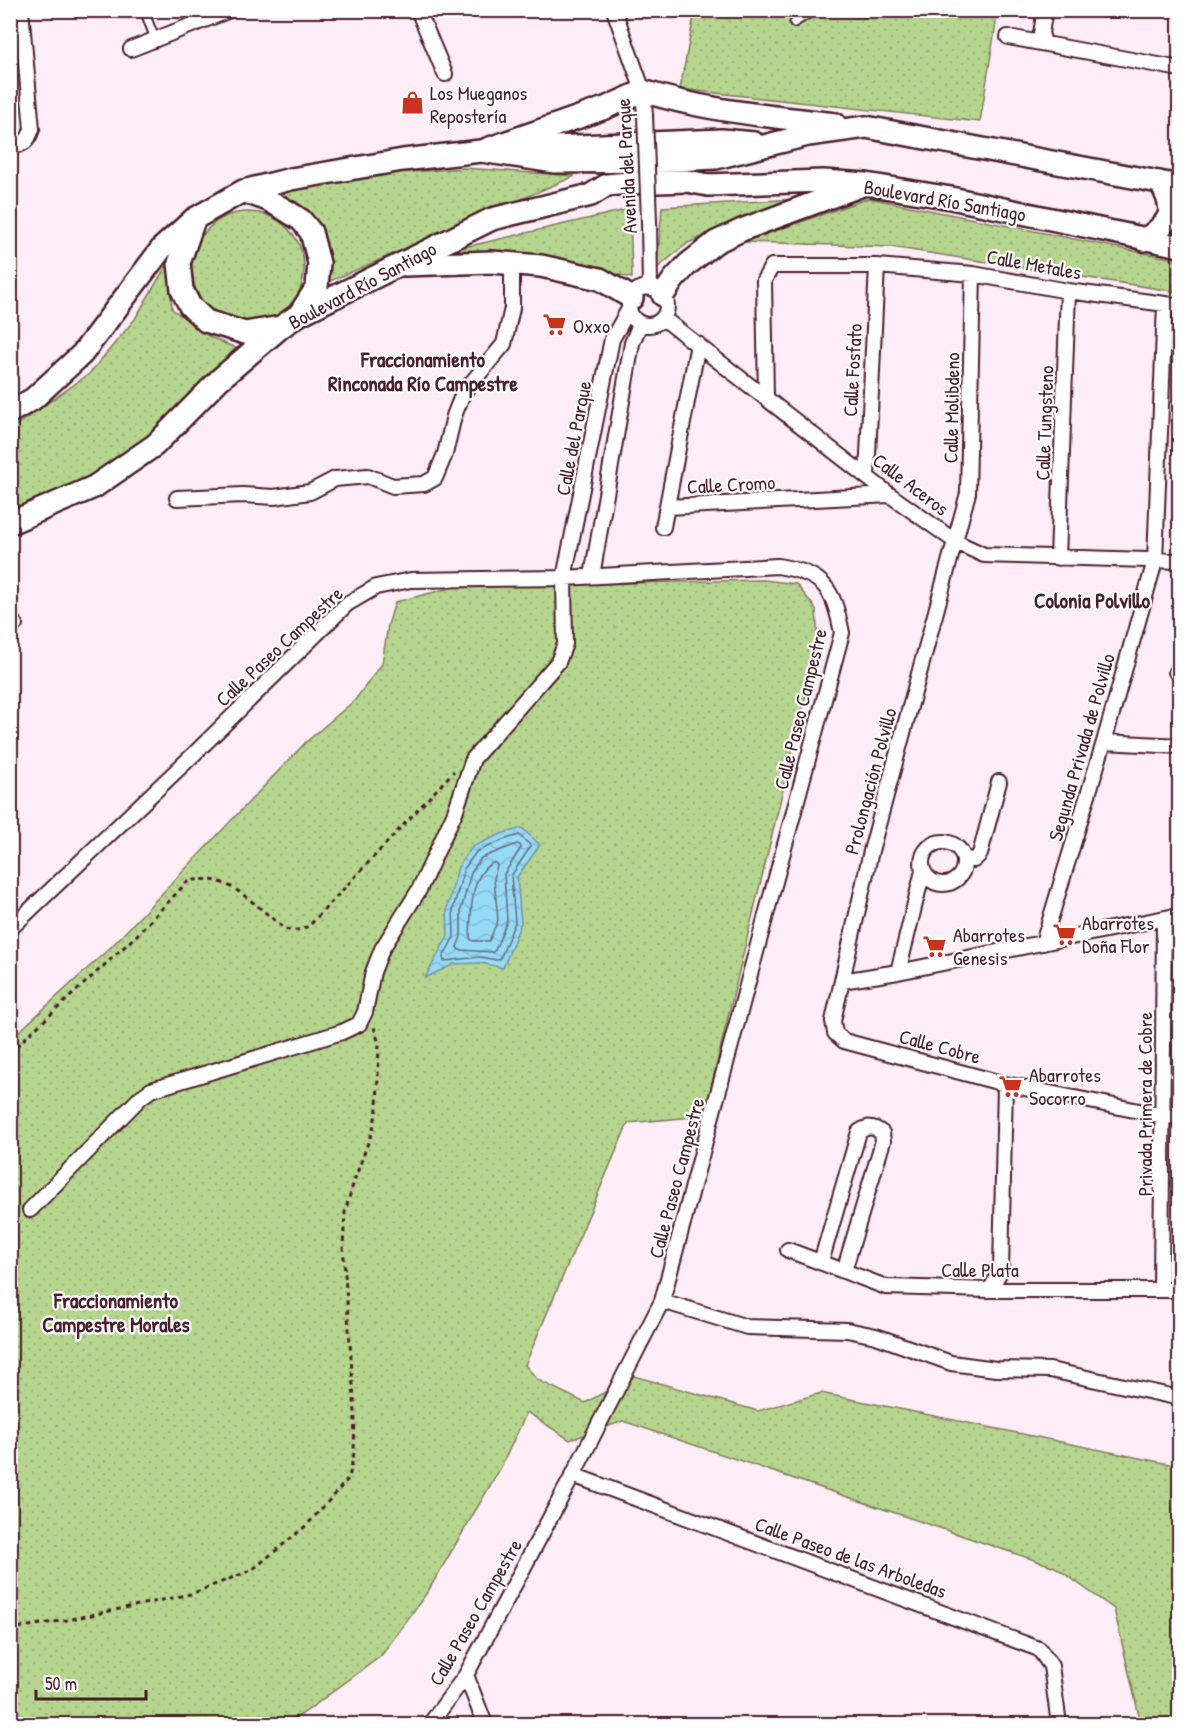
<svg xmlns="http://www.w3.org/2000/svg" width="1190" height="1735" viewBox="0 0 1190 1735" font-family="'Patrick Hand',sans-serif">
  <defs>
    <pattern id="grass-dots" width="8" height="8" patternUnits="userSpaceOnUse" patternTransform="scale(1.5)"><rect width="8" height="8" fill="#b6d58e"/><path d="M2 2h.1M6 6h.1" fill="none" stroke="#9eb67b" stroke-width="1.8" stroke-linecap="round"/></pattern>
    <pattern id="water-waves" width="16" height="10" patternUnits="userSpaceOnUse" patternTransform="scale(1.5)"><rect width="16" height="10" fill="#95dbf7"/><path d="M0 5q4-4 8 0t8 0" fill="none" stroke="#82bcd4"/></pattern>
  </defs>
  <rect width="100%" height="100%" fill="#fcedf7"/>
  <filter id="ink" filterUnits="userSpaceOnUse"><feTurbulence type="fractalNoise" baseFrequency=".0167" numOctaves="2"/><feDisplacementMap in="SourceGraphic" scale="12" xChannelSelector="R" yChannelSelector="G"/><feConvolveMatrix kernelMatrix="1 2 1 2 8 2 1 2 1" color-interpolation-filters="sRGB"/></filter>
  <g filter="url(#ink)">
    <path fill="url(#grass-dots)" stroke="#807a5c" stroke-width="1.5" d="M695 11H998L980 122 680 89Z
      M464 168 575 176 328 282 327 250 315 219 275 192 367 175Z
      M869 198 1179 260V292L891 247 744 242Z
      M795 199 688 243 657 268 662 207Z
      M630 209 632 278 547 257 452 250Z
      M192 268a56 56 0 1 1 112 0a56 56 0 1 1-112 0Z
      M169 261 172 309 210 337 236 348 137 449 72 485 11 512V429L89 374 135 319Z
      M764 580 796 584 816 609 818 645 704 1116 628 1123 525 1365 538 1380 585 1403 634 1376 758 1411 821 1393 1179 1466V1724H1141L1114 1609 1055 1567 623 1421 570 1440 527 1412 500 1469 428 1591 381 1656 301 1715 279 1724H11V1039L112 946 306 742 355 700 382 664 388 625 395 602 454 587Z"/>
    <path fill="url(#water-waves)" stroke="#7790a5" stroke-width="1.5" d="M522 828 540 845 517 877 521 923 503 968 481 963 454 964 425 978 448 936 447 909 458 867 472 847 501 834Z"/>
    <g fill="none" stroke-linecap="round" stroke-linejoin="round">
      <path stroke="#686a7d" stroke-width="1.5" d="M519 835 531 846 511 876 515 922 500 959 497 960 480 957 444 961 443 957 454 937 453 909 464 869 476 852 503 840Z
        M517 844 520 845 521 848 504 874 507 921 495 950 493 952 459 950 457 947 461 937V910L471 873 481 858Z
        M495 862 497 865 494 879 498 920 489 941H473L470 939C471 916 469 871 495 862Z"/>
      <defs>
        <path id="lane" d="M144 10 155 39
          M848 10 865 12 867 10
          M794 23 815 10"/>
        <path id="street" d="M418 10 445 74
          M614 10 643 91 645 115
          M1008 37 1180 69
          M1044 43 1041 33 1045 10
          M131 49 230 10
          M10 147C23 145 28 142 32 129L21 10
          M649 221 650 288
          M973 274 968 493 871 851 833 1021 835 1033 844 1041 1005 1084 1164 1116 1180 1117
          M629 306a19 19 0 1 1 38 0a19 19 0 1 1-38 0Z
          M663 318 890 495 956 542 984 555 1180 561
          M766 397 764 280 772 266H877L973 274 1068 291 1180 306
          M867 475 877 266
          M177 498 243 495 274 497 310 492 335 479 368 476 393 486 424 484 435 478 445 454 454 416 463 393 504 344 512 308V264
          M668 507 890 495
          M663 527 698 344
          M1058 558 1068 291
          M592 576 632 343 640 324
          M10 625 15 624
          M1176 672H1180
          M1104 742 1180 746
          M922 863a21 21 0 1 1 42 0a21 21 0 1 1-42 0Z
          M964 859 974 860 980 854 999 782
          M10 929 193 755 347 604 376 587 411 580 564 578 778 566C825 574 833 588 842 633L662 1301 573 1475 466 1675 430 1724
          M1043 943 1104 742 1155 561 1165 304
          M898 972 923 871
          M842 981 898 972 1180 915
          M30 1210 141 1097 151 1090 342 1032 359 1024 365 1012 373 972 382 949 419 890 455 812 473 759 558 662 565 644 564 578 612 339 629 309
          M788 1250 886 1287 990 1290H1180
          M821 1262 859 1132C868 1126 873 1126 882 1133L883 1141 844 1271
          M990 1290 1001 1270 1005 1084
          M1161 1290 1164 919
          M662 1301 747 1327 847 1330 876 1336 951 1363 996 1369 1050 1370 1180 1398
          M573 1475 1039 1649 1051 1666 1059 1724
          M466 1675 485 1724"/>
        <path id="primary" d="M487 149 605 108 643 91C705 111 770 116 835 124
          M528 151 553 147 722 140 754 143
          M243 191 268 200 287 211 301 220 311 232 319 263 317 287 300 313
          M193 223 179 263 182 290 190 306 206 321 245 333 281 327
          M1144 240C1172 221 1177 212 1160 182
          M405 265 492 262 541 266 600 279 632 298
          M663 295 674 279 688 264 716 242 744 229 860 186
          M10 412 33 399 82 354 162 248 194 219 243 191 291 179 403 160 481 151 555 162 655 161 716 158 808 135 866 127 1180 186
          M10 523 94 487 155 445 220 379 281 327 300 314 492 219 591 195 607 185 629 183 687 181 708 185 823 181 866 184 951 198 1180 246"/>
      </defs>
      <use href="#lane" stroke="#4a1f2b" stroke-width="11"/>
      <use href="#street" stroke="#4a1f2b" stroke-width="18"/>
      <use href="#primary" stroke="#4a1f2b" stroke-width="26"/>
      <path stroke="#4a1f2b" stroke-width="3" stroke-dasharray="4.5 4.5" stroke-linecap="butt" d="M10 1052 136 936 187 882C223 871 245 897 271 917 276 921 281 926 286 929 294 932 302 929 309 926L454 771
        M10 1629 67 1620 191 1594 252 1570 307 1525 349 1478 354 1453 355 1413 343 1246 345 1212 354 1181 373 1129 377 1109 379 1044 374 1027"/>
      <use href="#lane" stroke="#fff" stroke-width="7"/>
      <use href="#street" stroke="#fff" stroke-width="14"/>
      <use href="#primary" stroke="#fff" stroke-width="21"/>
      <defs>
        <path id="street-bridge" d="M645 115 649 221"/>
      </defs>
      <use href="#street-bridge" stroke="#4a1f2b" stroke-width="18" stroke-linecap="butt"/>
      <use href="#street-bridge" stroke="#fff" stroke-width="14"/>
    </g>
  </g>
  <defs>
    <symbol id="shop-bare" viewBox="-9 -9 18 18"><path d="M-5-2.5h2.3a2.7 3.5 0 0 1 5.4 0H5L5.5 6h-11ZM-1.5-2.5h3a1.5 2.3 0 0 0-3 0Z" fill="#c8321e" stroke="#fff" stroke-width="2.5" paint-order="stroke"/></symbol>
    <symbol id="supermarket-bare" viewBox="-9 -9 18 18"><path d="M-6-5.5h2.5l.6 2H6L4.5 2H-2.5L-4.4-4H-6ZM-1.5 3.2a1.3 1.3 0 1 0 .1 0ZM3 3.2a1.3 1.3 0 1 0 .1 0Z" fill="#c8321e" stroke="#fff" stroke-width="2.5" paint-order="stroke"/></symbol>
  </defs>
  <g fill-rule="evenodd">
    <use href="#shop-bare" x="396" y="86" width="33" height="33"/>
    <use href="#supermarket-bare" x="538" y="308" width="33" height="33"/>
    <use href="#supermarket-bare" x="1048" y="918" width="33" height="33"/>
    <use href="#supermarket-bare" x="918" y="930" width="33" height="33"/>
    <use href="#supermarket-bare" x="994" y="1070" width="33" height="33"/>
  </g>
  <g text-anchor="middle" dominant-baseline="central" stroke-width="4.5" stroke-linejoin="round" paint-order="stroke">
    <g font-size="20" fill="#4a1f2b" stroke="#fff" text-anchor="start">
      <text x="430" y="92">Los Mueganos<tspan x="430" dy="23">Repostería</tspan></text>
      <text x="573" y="325">Oxxo</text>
      <text x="1082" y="922">Abarrotes<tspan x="1082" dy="23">Doña Flor</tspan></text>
      <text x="953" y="934">Abarrotes<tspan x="953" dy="23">Genesis</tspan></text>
      <text x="1029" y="1074">Abarrotes<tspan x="1029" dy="23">Socorro</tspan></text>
    </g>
    <g font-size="20" fill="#4a1f2b" stroke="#fff">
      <text transform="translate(626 166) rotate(-93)">Avenida del Parque</text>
      <text transform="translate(945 200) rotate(10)">Boulevard Río Santiago</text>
      <text transform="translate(1034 264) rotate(10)">Calle Metales</text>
      <text transform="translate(362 285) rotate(-28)">Boulevard Río Santiago</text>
      <text transform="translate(852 370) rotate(-87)">Calle Fosfato</text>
      <text transform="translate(951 408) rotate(-89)">Calle Molibdeno</text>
      <text transform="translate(1044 423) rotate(-88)">Calle Tungsteno</text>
      <text transform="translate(573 438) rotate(-79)">Calle del Parque</text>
      <text transform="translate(731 484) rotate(-3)">Calle Cromo</text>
      <text transform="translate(911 484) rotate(37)">Calle Aceros</text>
      <text transform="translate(279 646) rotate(-43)">Calle Paseo Campestre</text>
      <text transform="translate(800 709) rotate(-76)">Calle Paseo Campestre</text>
      <text transform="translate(1081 747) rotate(-74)">Segunda Privada de Polvillo</text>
      <text transform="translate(870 781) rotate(-75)">Prolongación Polvillo</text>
      <text transform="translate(940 1046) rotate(15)">Calle Cobre</text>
      <text transform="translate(1144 1104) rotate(-90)">Privada Primera de Cobre</text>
      <text transform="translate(676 1178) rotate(-75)">Calle Paseo Campestre</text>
      <text x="980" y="1269">Calle Plata</text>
      <text transform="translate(851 1557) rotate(20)">Calle Paseo de las Arboledas</text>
      <text transform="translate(475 1612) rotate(-60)">Calle Paseo Campestre</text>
    </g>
    <g font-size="21" font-weight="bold" fill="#4a1f2b" stroke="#fff">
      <text x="423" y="359">Fraccionamiento<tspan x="423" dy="24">Rinconada Río Campestre</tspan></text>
      <text x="1092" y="600">Colonia Polvillo</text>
      <text x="116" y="1300">Fraccionamiento<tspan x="116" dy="24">Campestre Morales</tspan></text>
    </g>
  </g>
  <rect width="1190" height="1735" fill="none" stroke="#fff" stroke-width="36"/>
  <rect x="18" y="18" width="1154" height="1699" fill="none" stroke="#4a1f2b" stroke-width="2" filter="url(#ink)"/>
  <path d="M36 1690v9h110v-9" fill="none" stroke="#4a1f2b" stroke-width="3"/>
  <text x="45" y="1690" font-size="18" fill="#4a1f2b" stroke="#ffffff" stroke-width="4.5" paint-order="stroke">50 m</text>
</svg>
